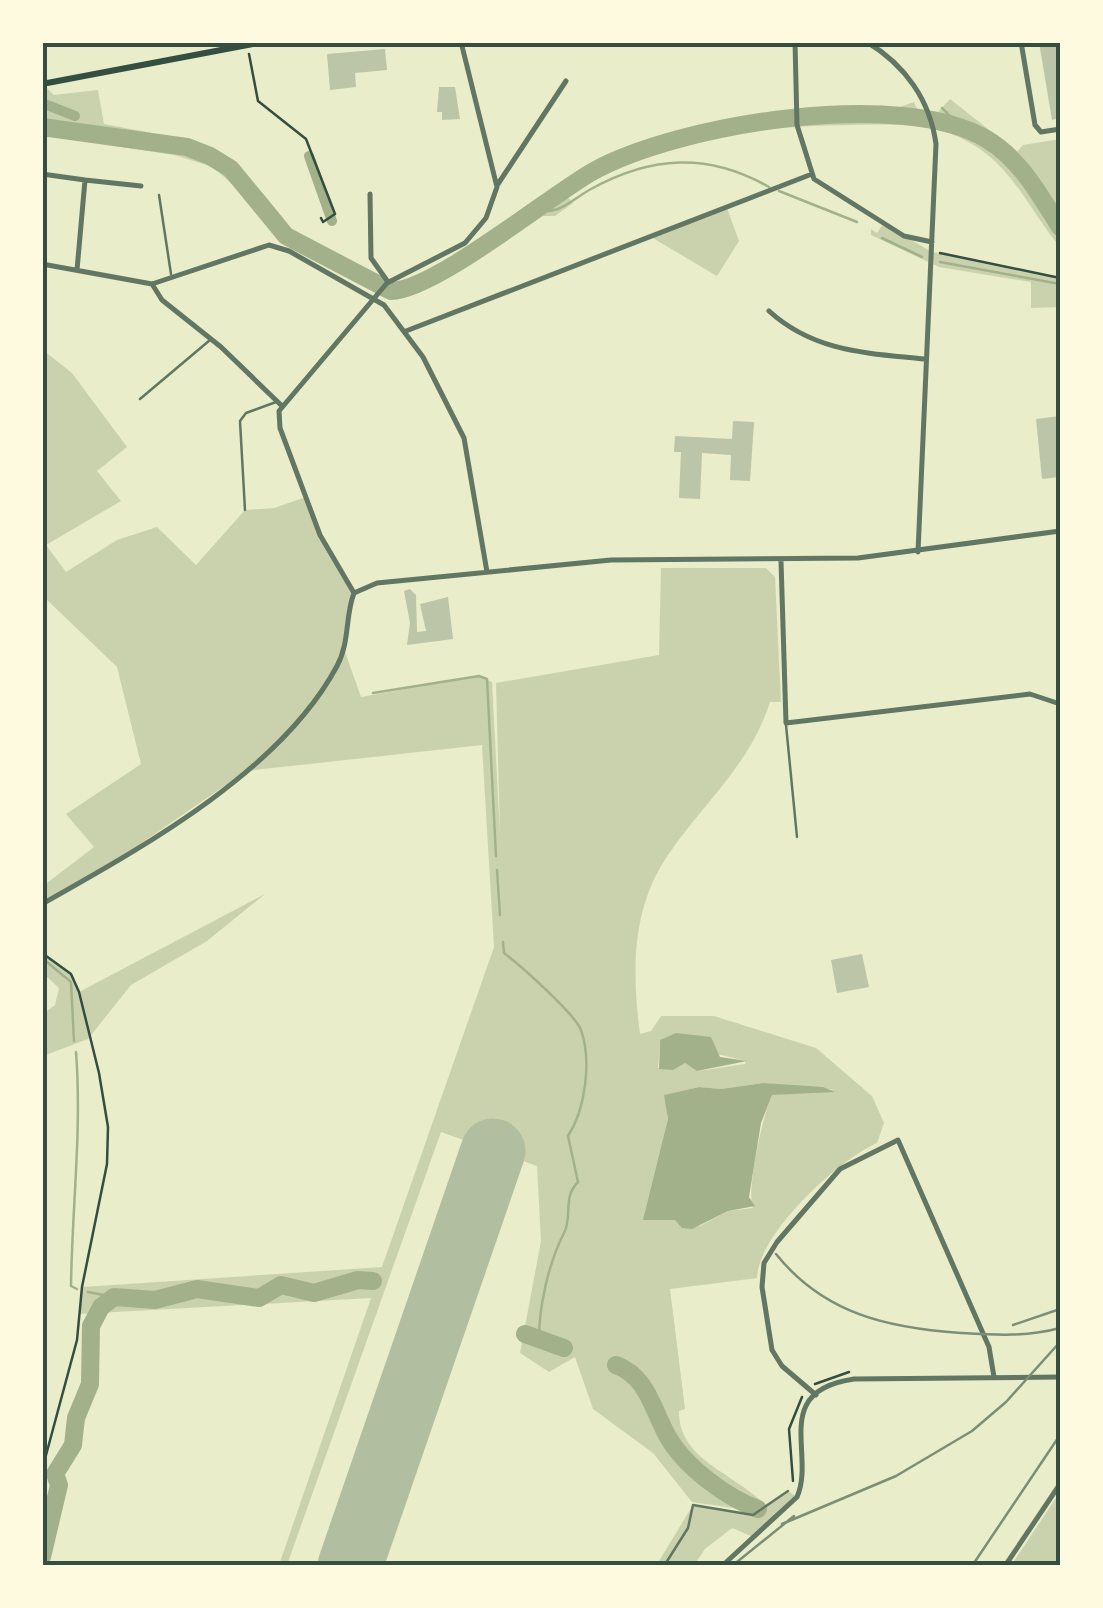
<svg xmlns="http://www.w3.org/2000/svg" width="1103" height="1608" viewBox="0 0 1103 1608" font-family="'Alegreya Sans',sans-serif">
  <rect width="100%" height="100%" fill="#e9edc9"/>
  <path fill="#cad2ad" fill-rule="evenodd" d="M43 84 54 95 98 90 104 124C209 144 221 138 289 226L287 230 385 285H399L485 239 593 169 707 128 795 110 897 108 914 102 917 109 938 112 950 99 1017 152 1023 145 1060 139V247C1030 211 1014 169 972 144 937 122 892 124 852 125 754 126 650 138 566 195L573 203 555 216H535L490 248 402 293 380 294 280 237 253 203 213 167 174 155 43 135Z
    M727 208 739 241 717 276 651 237Z
    M883 224 932 252 1060 278V307L1031 308V282L939 267 871 235V229L877 233Z
    M43 350 72 373 127 447 97 471 121 501 46 545 66 572 117 540 157 527 196 565 245 510 274 508 306 497 322 539 354 593 344 649 361 697 479 676 492 682 500 834 496 683 659 655 661 568H766L775 577 781 702H770C750 765 704 802 668 855 631 909 632 972 640 1034L651 1031 661 1016H714L816 1048 872 1096 884 1123 877 1143C838 1160 758 1234 757 1278L670 1289 685 1409 679 1411C678 1459 733 1473 762 1502L754 1511 692 1502 653 1453 593 1409 575 1357 549 1372 520 1353 541 1241 537 1166 441 1132 287 1565H279L371 1298 79 1314 82 1287 382 1267 494 947 482 745 246 771 104 869 43 904V886L94 847 66 814 141 764 117 667 43 596ZM660 1040 746 1061 745 1064 698 1071 685 1063 658 1068ZM763 1083 835 1090 772 1095C763 1114 746 1192 753 1208L728 1211 700 1226 665 1218 646 1220 668 1119 665 1095 699 1087 721 1089Z
    M265 894 207 941 131 985 88 1039 43 1056V1014L55 1005 59 988 43 973 42 953 71 974 79 992Z
    M788 1491 797 1497 751 1536 732 1528 705 1549 694 1565 656 1566 693 1505 751 1515Z
    M1060 1492V1565L1011 1566 1018 1555Z"/>
  <path fill="#a3b18a" d="M676 1033 711 1037 720 1057 747 1061 697 1071 685 1063 673 1070 659 1069 660 1040Z
    M763 1083 823 1087 835 1092 772 1095 761 1123 749 1197 755 1206 728 1211 692 1229 682 1228 675 1220H643L668 1119 664 1095 699 1087 721 1089Z"/>
  <g fill="none" stroke-linecap="round" stroke-linejoin="round">
    <path stroke="#a3b18a" stroke-width="2.5" d="M942 108 959 125
      M779 191 857 222
      M535 210C559 216 571 200 591 189 651 156 708 152 769 187
      M882 238 922 257
      M940 262 1060 284
      M373 693 479 676 487 679 496 856
      M497 870 500 915
      M503 942 504 953C520 965 575 1014 581 1030 592 1062 585 1110 568 1136L578 1182C562 1198 573 1216 564 1233 549 1262 539 1305 539 1339
      M42 958 71 982 74 1041
      M76 1052C82 1131 72 1207 71 1286L77 1289
      M88 1292 114 1297"/>
    <path stroke="#a3b18a" stroke-width="10" d="M42 103 75 116
      M309 156 332 221
      M360 272 362 278"/>
    <path stroke="#a3b18a" stroke-width="18" d="M42 127 187 147 210 156 231 169 286 236 391 291C435 290 548 197 592 172 677 124 903 87 988 140 1021 160 1040 196 1060 227
      M525 1334 564 1348
      M616 1365C648 1377 652 1409 668 1437 685 1467 727 1498 758 1509
      M42 1557 59 1485 55 1474 73 1445 76 1418 90 1384 91 1326 101 1307 114 1297 155 1300 197 1289 259 1298 281 1285 314 1293 358 1280 373 1281"/>
    <path stroke="#b2bea0" stroke-width="65" d="M350 1566 493 1151"/>
  </g>
  <path fill="#bcc5a7" d="M1039 42H1060V118L1052 120Z
    M385 49 387 70 355 73 356 87 330 90 327 54Z
    M439 87H455L460 119 442 120V112H437Z
    M1060 416V477L1042 479 1036 419Z
    M733 421 754 422 750 481 730 480 731 455 702 453 700 499 679 498 681 452H674L675 436 732 439Z
    M410 589 416 595 417 632 426 631 420 604 448 597 453 639 407 645 410 623 404 591Z
    M862 954 869 987 837 993 831 960Z"/>
  <g fill="none" stroke-linecap="round" stroke-linejoin="round">
    <path stroke="#344e41" stroke-width="2.5" d="M249 54 258 101 306 139 335 214 323 222 321 218
      M940 253 1060 278
      M42 953 71 974 79 992 99 1073 108 1127 107 1164 82 1287 77 1340 42 1470
      M815 1384 849 1372
      M793 1481 789 1429 802 1397"/>
    <path stroke="#617663" stroke-width="2.5" d="M159 195 171 274
      M140 399 210 340
      M245 510 240 421 246 413 276 402
      M786 725 797 837
      M664 1566 688 1528 693 1505 753 1515 788 1491"/>
    <path stroke="#617663" stroke-width="5" d="M795 42 797 125 814 179 904 236 932 242
      M867 42C905 65 930 100 936 144L918 552
      M1021 42 1035 125 1041 132 1060 129
      M42 174 85 180
      M498 184 566 81
      M370 194 371 258 388 282
      M42 264 152 284
      M77 270 85 180 141 186
      M152 284 269 245 289 251 384 305 423 357 464 438 487 572
      M152 284 162 300 221 347 282 406
      M769 311C814 352 867 353 924 359
      M406 331 812 174
      M781 561 786 723 1030 694 1060 704
      M354 593 377 583 611 560 858 558 1060 531
      M42 904C143 847 281 771 337 666 350 642 345 616 354 593L320 535 280 428 279 411 387 283 465 243 486 218 497 187 461 42
      M816 1395 782 1366 772 1350 762 1287 764 1263 777 1242 840 1169 898 1140 989 1347 994 1377
      M722 1566 797 1497C816 1454 770 1391 854 1379L1060 1377
      M1005 1566 1060 1484"/>
    <path stroke="#344e41" stroke-width="6" d="M42 84 263 42"/>
    <path stroke="#7c8e77" stroke-width="2.5" d="M776 1254C824 1314 888 1328 961 1333 995 1335 1027 1337 1060 1328
      M1013 1325 1060 1309
      M782 1524 896 1476 972 1431 1006 1402 1060 1342
      M732 1566 794 1516
      M972 1566 1060 1435"/>
  </g>
  <rect width="1103" height="1608" fill="none" stroke="#fefae0" stroke-width="90"/>
  <rect x="45" y="45" width="1013" height="1518" fill="none" stroke="#344e41" stroke-width="4"/>
</svg>
